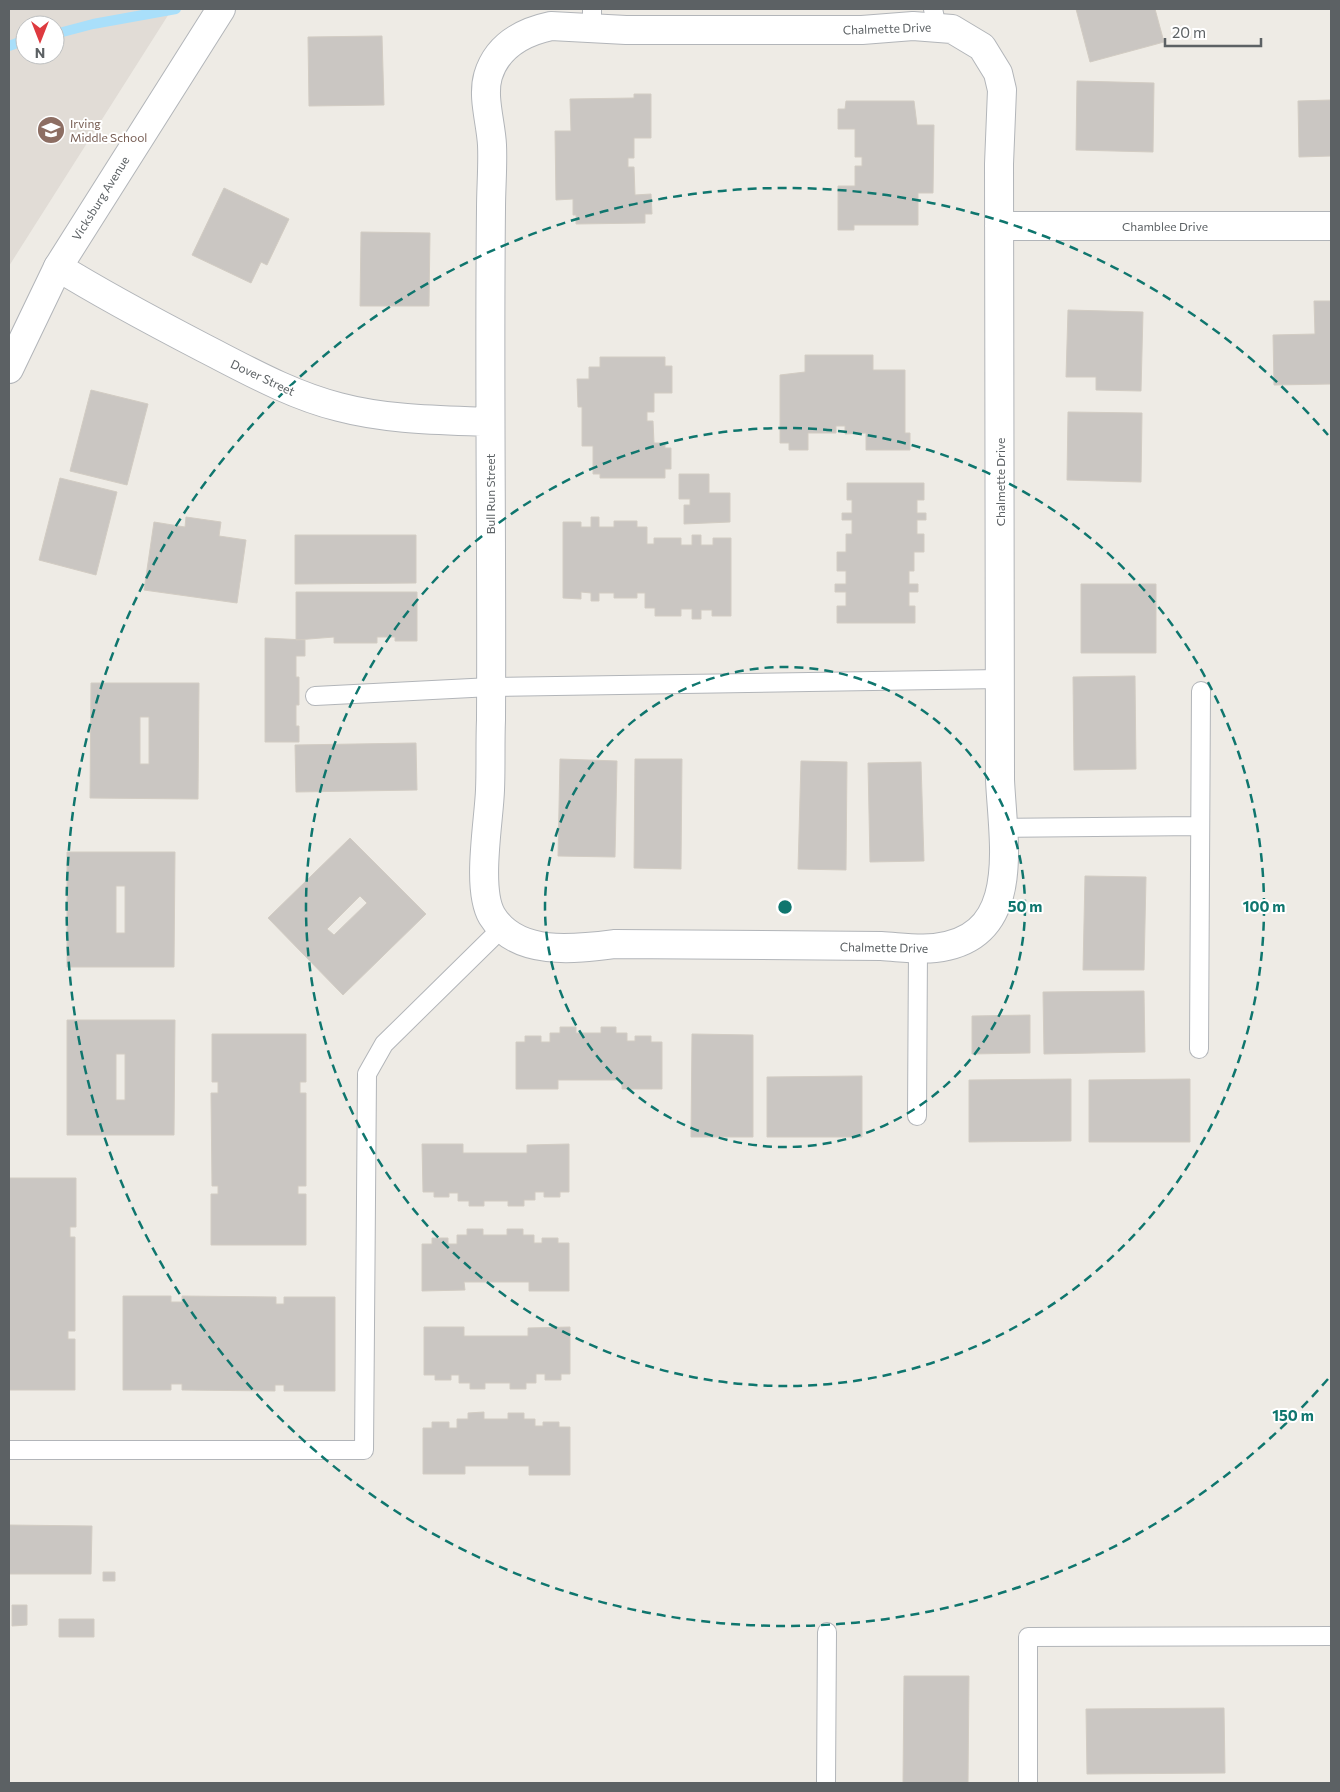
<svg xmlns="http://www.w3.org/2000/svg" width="1340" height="1792" viewBox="0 0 1340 1792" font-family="Commissioner,sans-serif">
  <rect width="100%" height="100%" fill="#eeebe5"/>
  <path fill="#e1dcd6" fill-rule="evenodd" d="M9 9H172L9 266ZM25 25H55V55H25Z"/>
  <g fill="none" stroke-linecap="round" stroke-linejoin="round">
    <path stroke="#a9dffa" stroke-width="10" d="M55 34 93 24 176 9
      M9 46 25 40"/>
  </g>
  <path fill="#cac6c2" stroke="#d2ccc3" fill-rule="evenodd" d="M1076 9H1155L1164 42 1090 62Z
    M382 36 384 105 309 106 308 37Z
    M1077 81 1154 83 1153 152 1076 150Z
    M634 94H651V138H634V158H628V167H634L635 195 651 194 652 214H645V223L576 224V215H573V199L556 200 555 131H571L570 99 634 98Z
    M1331 100V156L1299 157 1298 101Z
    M846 101H914L917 125H934L933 193H918V225H854V230H838V186H855V166H862V157H855V129H838V109H845Z
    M224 188 289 219 267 265 261 262 251 283 192 255Z
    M361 232 430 233 429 306H360Z
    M1314 301H1331V384L1274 385 1273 335 1315 334Z
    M1068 310 1143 312 1141 391 1096 390V377H1066Z
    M805 355H873V370H905V433H910V450H866V433L845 434V426H836V433H808V450H789V443H780V375L805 372Z
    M600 357H665V366H672V393H654V412H647V421H653L654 443H665V448H671V469H665V478H600V474H593V446H582V407H578L577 379H589V367H600Z
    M91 390 148 404 127 485 70 471Z
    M1068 412 1142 413 1141 482 1067 480Z
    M679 474H709V493H730V522L684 524V505H690V499H679Z
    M60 478 117 492 96 575 39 560Z
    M847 483H924V500H917V513H926V520H917V534H924V552H914V571H909V584H918V592H909V606H915V623H837V606H846V592H835V584H846V571H837V552H846V534H852V520H842V513H852V500H847Z
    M186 517 221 522 219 536 246 540 237 603 144 590 154 522 185 527Z
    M591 517H599V527H614V521H637V527H647V544H654V538H681V545H692V535H701V545H713V538H731V616H712V610H701V619H692V609H681V616H655V608H645V593H637V598H614V593H599V601H591V593L581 592V599L563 598V522H581V527H591Z
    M295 535H416V583L295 584Z
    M1081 584H1156V653H1081Z
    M296 592H417V641H395V637H377V643H334V637L296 640Z
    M265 638 305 640V656H296V677H299V705H296V726H299V742H265Z
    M1135 676 1136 769 1074 770 1073 677Z
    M91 683H199L198 799 90 798ZM140 717H149V764H140Z
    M416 743 417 790 296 792 295 745Z
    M560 759 617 761 615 857 558 856Z
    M635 759H682L681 869 634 868Z
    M801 761 847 762 846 870 798 869Z
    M921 762 924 861 870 862 868 763Z
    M350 838 426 914 343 995 268 918ZM360 896 367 903 334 935 327 929Z
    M67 852H175L174 967H67ZM116 886H125V933H116Z
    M1085 876 1146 877 1144 970H1083Z
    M1144 991 1145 1052 1044 1054 1043 992Z
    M1030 1015V1053L972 1054V1016Z
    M67 1020H175L174 1135H67ZM116 1054H125V1100H116Z
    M560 1027H576V1033H601V1027H616V1033H627V1041H635V1036H651V1042H662V1089H622V1080H558V1089H516V1042H525V1036H541V1042H550V1033H560Z
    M212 1034H306V1082H300V1093H306V1186H298V1194H306V1245H211V1194H218V1186H212L211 1093H218V1082H212Z
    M692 1034 753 1035V1137H691Z
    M862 1076V1137H767V1077Z
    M1071 1079V1141L969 1142V1080Z
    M1190 1079V1142H1089V1080Z
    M422 1144H463V1153H527V1145L569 1144V1192H560V1197H544V1192H535V1200H524V1206H508V1201H484V1206H469V1201H458V1193H449V1197H434V1192H423Z
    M9 1178H76V1227H70V1237H75V1331H68V1339H75V1390H9Z
    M467 1229H483V1235H507V1229H523V1235H534V1243H542V1238H558V1243H569V1291H529V1282H464L465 1290 422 1291V1244H432V1238H448V1244H457V1235H467Z
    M123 1296H171V1302H182V1296L276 1297V1304H284V1297H335V1391H284V1385H275V1391L182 1390V1384H171V1390H123Z
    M424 1327H464V1336H528V1328L570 1327V1374H561V1380H545V1374H536V1383H526V1389H510V1383H485V1389H470V1383H459V1375H451V1380H435V1375H424Z
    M484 1412V1419H508V1413H524V1419H535V1426H543V1422H559V1427H570V1475H529V1466H465V1474H423V1428H432V1422H449V1428H457V1419H468V1413Z
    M9 1525 92 1526 91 1574H9Z
    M103 1572H115V1581H103Z
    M12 1605H27V1625L12 1626Z
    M59 1619H94V1637H59Z
    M904 1676H969L968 1783H903Z
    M1224 1708 1225 1773 1087 1774 1086 1709Z"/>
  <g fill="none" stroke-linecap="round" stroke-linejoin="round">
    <defs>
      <path id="service" d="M592 9V27
        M933 9 937 27
        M315 696 491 687 1000 679
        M1002 828 1200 826
        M1199 1049 1201 691
        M917 1116 918 949
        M9 1450H364L367 1074 384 1044 502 928
        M826 1783 827 1632
        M1028 1783V1637L1331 1636"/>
      <path id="minor" d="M221 9 58 267C105 296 154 322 204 348 247 370 291 395 339 407 388 420 440 420 490 422
        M551 26 626 30H862L913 26 952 29 982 47 998 73 1002 90 999 164 1000 780C1003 844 1023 938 935 948 917 950 899 947 881 946L615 944C576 949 517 957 492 916 476 889 489 821 490 790 491 766 490 743 491 720 492 550 489 379 491 209 491 187 493 166 492 145 491 123 482 97 488 76 497 46 523 32 551 26Z
        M999 226H1331"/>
      <path id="tertiary" d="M9 369 58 267"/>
    </defs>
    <use href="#service" stroke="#b2b5b9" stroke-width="20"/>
    <use href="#minor" stroke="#b2b5b9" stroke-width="30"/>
    <use href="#tertiary" stroke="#b2b5b9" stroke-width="30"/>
    <use href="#service" stroke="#fff" stroke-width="18"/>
    <use href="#minor" stroke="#fff" stroke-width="28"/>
    <use href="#tertiary" stroke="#fff" stroke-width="28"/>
  </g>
  <g fill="none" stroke="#0f766e" stroke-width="2.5" stroke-dasharray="9 6">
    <circle cx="785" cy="907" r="240"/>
    <circle cx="785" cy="907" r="479"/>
    <path d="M1328 1379A719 719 0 1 1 1328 435"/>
  </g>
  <defs>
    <symbol id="school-disc" viewBox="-11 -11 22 22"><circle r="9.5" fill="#8d6e63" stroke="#fff"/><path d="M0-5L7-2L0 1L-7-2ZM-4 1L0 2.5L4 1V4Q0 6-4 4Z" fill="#fff"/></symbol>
  </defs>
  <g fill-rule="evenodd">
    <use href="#school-disc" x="35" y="114" width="32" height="32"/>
  </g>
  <g text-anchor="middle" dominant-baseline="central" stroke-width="4" stroke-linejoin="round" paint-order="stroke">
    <g font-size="12" fill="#5c6164" stroke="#fff">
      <text transform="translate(887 28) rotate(-2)">Chalmette Drive</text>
      <text transform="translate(100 198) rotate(-58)">Vicksburg Avenue</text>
      <text x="1165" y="226">Chamblee Drive</text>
      <text transform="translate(263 377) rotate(25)">Dover Street</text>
      <text transform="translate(1000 482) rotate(-90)">Chalmette Drive</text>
      <text transform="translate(490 494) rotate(-90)">Bull Run Street</text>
      <text transform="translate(884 947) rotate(1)">Chalmette Drive</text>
    </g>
    <g font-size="12" fill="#785e54" stroke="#fff" text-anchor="start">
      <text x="70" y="123">Irving<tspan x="70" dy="14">Middle School</tspan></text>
    </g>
  </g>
  <circle cx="785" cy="907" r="8" fill="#0f766e" stroke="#fff" stroke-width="2.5"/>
  <g font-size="15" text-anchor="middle" font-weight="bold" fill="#0f766e" stroke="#fff" stroke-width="4" stroke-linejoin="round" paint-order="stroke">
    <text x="1025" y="912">50 m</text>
    <text x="1264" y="912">100 m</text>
    <text x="1293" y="1421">150 m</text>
  </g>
  <rect width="1340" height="1792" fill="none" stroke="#5c6164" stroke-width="20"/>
  <g transform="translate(40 40) rotate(180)"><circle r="24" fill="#ffffff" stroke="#bec0c1"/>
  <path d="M0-4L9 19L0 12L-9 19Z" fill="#de3a3f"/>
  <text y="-8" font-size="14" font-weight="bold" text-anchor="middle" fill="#5c6164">N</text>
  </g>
  <path d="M1165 38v8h96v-8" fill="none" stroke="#5c6164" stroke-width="2.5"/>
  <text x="1172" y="38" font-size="15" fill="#5c6164" stroke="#ffffff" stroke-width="4" paint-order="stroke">20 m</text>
</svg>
